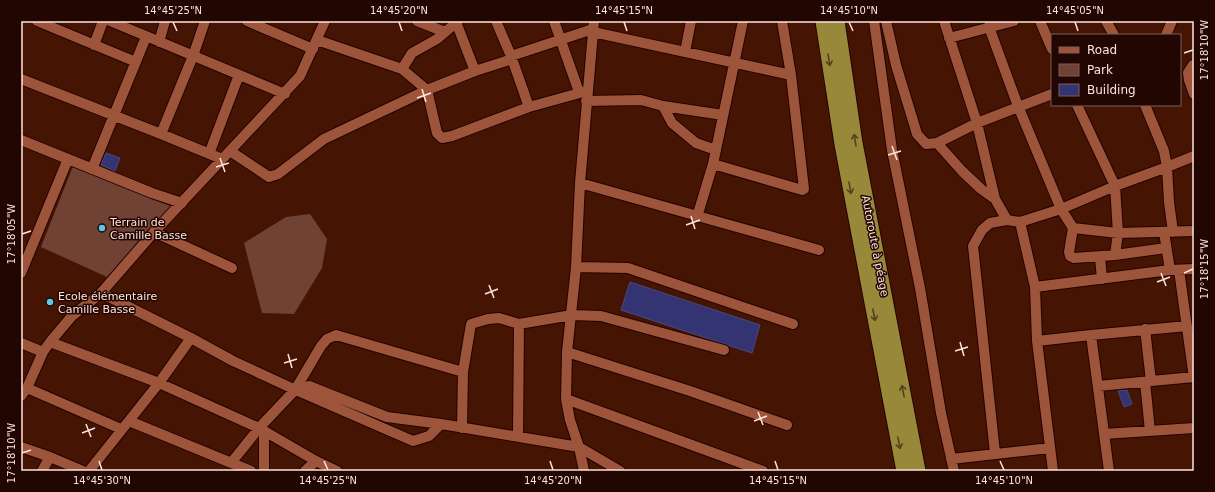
<svg xmlns="http://www.w3.org/2000/svg" width="1215" height="492" viewBox="0 0 1215 492" font-family="'DejaVu Sans',sans-serif">
  <rect width="100%" height="100%" fill="#461402"/>
  <path fill="#6f4233" d="M73 166 175 208 107 277 41 247Z
    M310 214 327 239 322 268 294 314 262 313 244 243 286 217Z"/>
  <path fill="#333471" stroke="#464888" d="M106 153 120 158 115 171 101 165Z
    M630 282 760 325 752 353 621 310Z
    M1127 390 1132 404 1124 407 1118 391Z"/>
  <g fill="none" stroke-linecap="round" stroke-linejoin="round">
    <defs>
      <path id="minor" d="M37 21 136 62
        M110 21 285 94
        M247 21 313 49
        M417 21 445 32
        M458 21 437 39 412 53 402 69 427 90 437 133 442 138 452 136 529 107 587 91
        M496 21 511 56 529 107
        M554 21 579 92
        M874 21 892 150 920 288 941 413 954 471
        M886 21 896 65 917 134 926 144 937 143 977 123 1052 94
        M944 21 977 123 995 199
        M990 21 989 27 1018 106 1061 209 1073 228 1069 252 1070 256 1074 258 1115 255 1166 248
        M1040 21 1052 49
        M1106 21 1114 35
        M456 22 475 71
        M593 32 791 75
        M1166 35 1172 21
        M949 38 1014 21
        M317 40 402 69
        M159 42 165 21
        M94 45 103 21
        M685 52 691 21
        M511 56 593 29
        M1193 65 1188 73 1189 80 1194 94
        M21 79 161 134 222 159
        M586 101 641 100 663 106 672 123 696 143 716 150
        M1077 105 1115 186 1118 233 1115 255
        M1145 105 1164 151 1167 167 1194 156
        M663 106 723 115
        M161 134 193 56 205 21
        M21 140 152 193 182 203
        M937 143 962 171 981 189 995 199 1007 220
        M230 151 269 177 278 174 324 139 427 90 475 71 512 59
        M209 154 239 75
        M713 164 802 190 804 189 791 75 782 21
        M92 169 146 37
        M580 183 819 250
        M697 217 713 164 743 21
        M1020 222 1035 287 1037 341 1053 471
        M1073 228 1118 233 1194 231
        M154 232 232 268
        M1164 232 1170 270
        M1100 257 1102 279
        M576 267 628 268 793 324
        M1179 270 1194 378
        M21 273 68 159
        M1035 287 1170 270 1194 269
        M101 293 191 338 233 361 298 391 413 441 429 436 441 424
        M1145 329 1151 381
        M1091 335 1109 471
        M1037 341 1091 335 1187 326
        M50 342 159 383 259 428 316 461 337 471
        M21 343 43 352
        M567 352 690 391 787 425
        M1145 382 1150 431
        M1098 386 1194 377
        M27 388 121 429
        M298 391 309 386 387 417 441 424 579 447 620 471
        M21 396 27 388 43 352 50 342 72 316 101 293 154 232 300 76 325 21
        M566 399 763 471
        M129 421 251 471
        M462 428 463 372 471 324 488 319 499 318 519 324 572 315 601 316 724 350
        M264 431V471
        M1104 434 1194 428
        M518 436 519 324
        M21 447 50 457 83 471
        M995 453 973 246 982 230 990 223 1007 220 1020 222 1061 209 1115 186 1167 167 1169 202 1173 232
        M951 459 1050 448
        M231 463 259 428 295 390 321 346 327 339 336 335 463 372
        M42 471 50 457
        M89 471 159 383 191 338
        M305 471 316 461
        M584 471 579 447 570 420 566 399 567 352 576 267 580 183 594 21"/>
      <path id="highway" d="M823 21 842 144 904 471
        M837 21 855 143 918 471"/>
    </defs>
    <use href="#minor" stroke="#240300" stroke-width="12"/>
    <use href="#highway" stroke="#240300" stroke-width="17"/>
    <use href="#minor" stroke="#9c543b" stroke-width="10"/>
    <use href="#highway" stroke="#978939" stroke-width="15"/>
  </g>
  <defs><path id="oneway-shaft" d="M-6 0H5M1.5-3L5.5 0L1.5 3" fill="none" stroke-width="1.6" stroke-linecap="round" stroke-linejoin="round"/></defs>
  <g stroke="#56411a">
    <use href="#oneway-shaft" transform="translate(829 60) rotate(81)"/>
    <use href="#oneway-shaft" transform="translate(855 140) rotate(-99)"/>
    <use href="#oneway-shaft" transform="translate(850 188) rotate(80)"/>
    <use href="#oneway-shaft" transform="translate(874 315) rotate(79)"/>
    <use href="#oneway-shaft" transform="translate(903 391) rotate(-101)"/>
    <use href="#oneway-shaft" transform="translate(899 443) rotate(79)"/>
  </g>
  <path fill="none" stroke="#fee4dc" stroke-width="1.5" d="M173 22 177 31M399 22 402 31M624 22 627 31M849 22 853 31M1075 22 1078 31M1184 53 1193 50M422 89 426 102M417 98 431 93M892 146 897 160M888 155 901 151M220 158 225 172M216 167 229 163M691 216 695 229M686 225 700 220M22 234 31 231M1161 273 1166 286M1184 273 1193 269M1157 282 1170 277M489 285 494 298M485 294 498 289M960 342 964 356M955 351 968 347M288 354 292 368M284 363 297 359M758 412 763 425M754 421 767 416M86 424 91 437M82 433 95 428M22 453 31 450M99 461 102 470M324 461 328 470M550 461 553 470M775 461 778 470M1000 461 1004 470"/>
  <g fill="#5bc8e7" stroke="#210601" stroke-width="1.5">
    <circle cx="102" cy="228" r="4"/>
    <circle cx="50" cy="302" r="4"/>
  </g>
  <g text-anchor="middle" dominant-baseline="central" stroke-width="3" stroke-linejoin="round" paint-order="stroke">
    <g font-size="11" fill="#fee4dc" stroke="#210601" text-anchor="start">
      <text x="110" y="222">Terrain de<tspan x="110" dy="13">Camille Basse</tspan></text>
      <text x="58" y="296">Ecole élémentaire<tspan x="58" dy="13">Camille Basse</tspan></text>
    </g>
    <g font-size="11" fill="#fee4dc" stroke="#210601">
      <text transform="translate(875 246) rotate(79)">Autoroute à péage</text>
    </g>
  </g>
  <rect width="1215" height="492" fill="none" stroke="#210601" stroke-width="44"/>
  <rect x="1051" y="34" width="130" height="72" fill="#210601" stroke="#795f59"/>
  <rect x="1059" y="47" width="20" height="6" fill="#9c543b" stroke="#795f59"/>
  <text x="1087" y="54" font-size="12" fill="#fee4dc">Road</text>
  <rect x="1059" y="64" width="20" height="12" fill="#6f4233" stroke="#795f59"/>
  <text x="1087" y="74" font-size="12" fill="#fee4dc">Park</text>
  <rect x="1059" y="84" width="20" height="12" fill="#333471" stroke="#795f59"/>
  <text x="1087" y="94" font-size="12" fill="#fee4dc">Building</text>
  <rect x="22" y="22" width="1171" height="448" fill="none" stroke="#fee4dc" stroke-width="1.5"/>
  <g font-size="10" text-anchor="middle" fill="#fee4dc">
    <text x="173" y="14">14°45'25"N</text>
    <text x="399" y="14">14°45'20"N</text>
    <text x="624" y="14">14°45'15"N</text>
    <text x="849" y="14">14°45'10"N</text>
    <text x="1075" y="14">14°45'05"N</text>
    <text transform="translate(1204 50) rotate(-90)" y="4">17°18'10"W</text>
    <text transform="translate(11 234) rotate(-90)" y="4">17°18'05"W</text>
    <text transform="translate(1204 269) rotate(-90)" y="4">17°18'15"W</text>
    <text transform="translate(11 453) rotate(-90)" y="4">17°18'10"W</text>
    <text x="102" y="484">14°45'30"N</text>
    <text x="328" y="484">14°45'25"N</text>
    <text x="553" y="484">14°45'20"N</text>
    <text x="778" y="484">14°45'15"N</text>
    <text x="1004" y="484">14°45'10"N</text>
  </g>
</svg>
